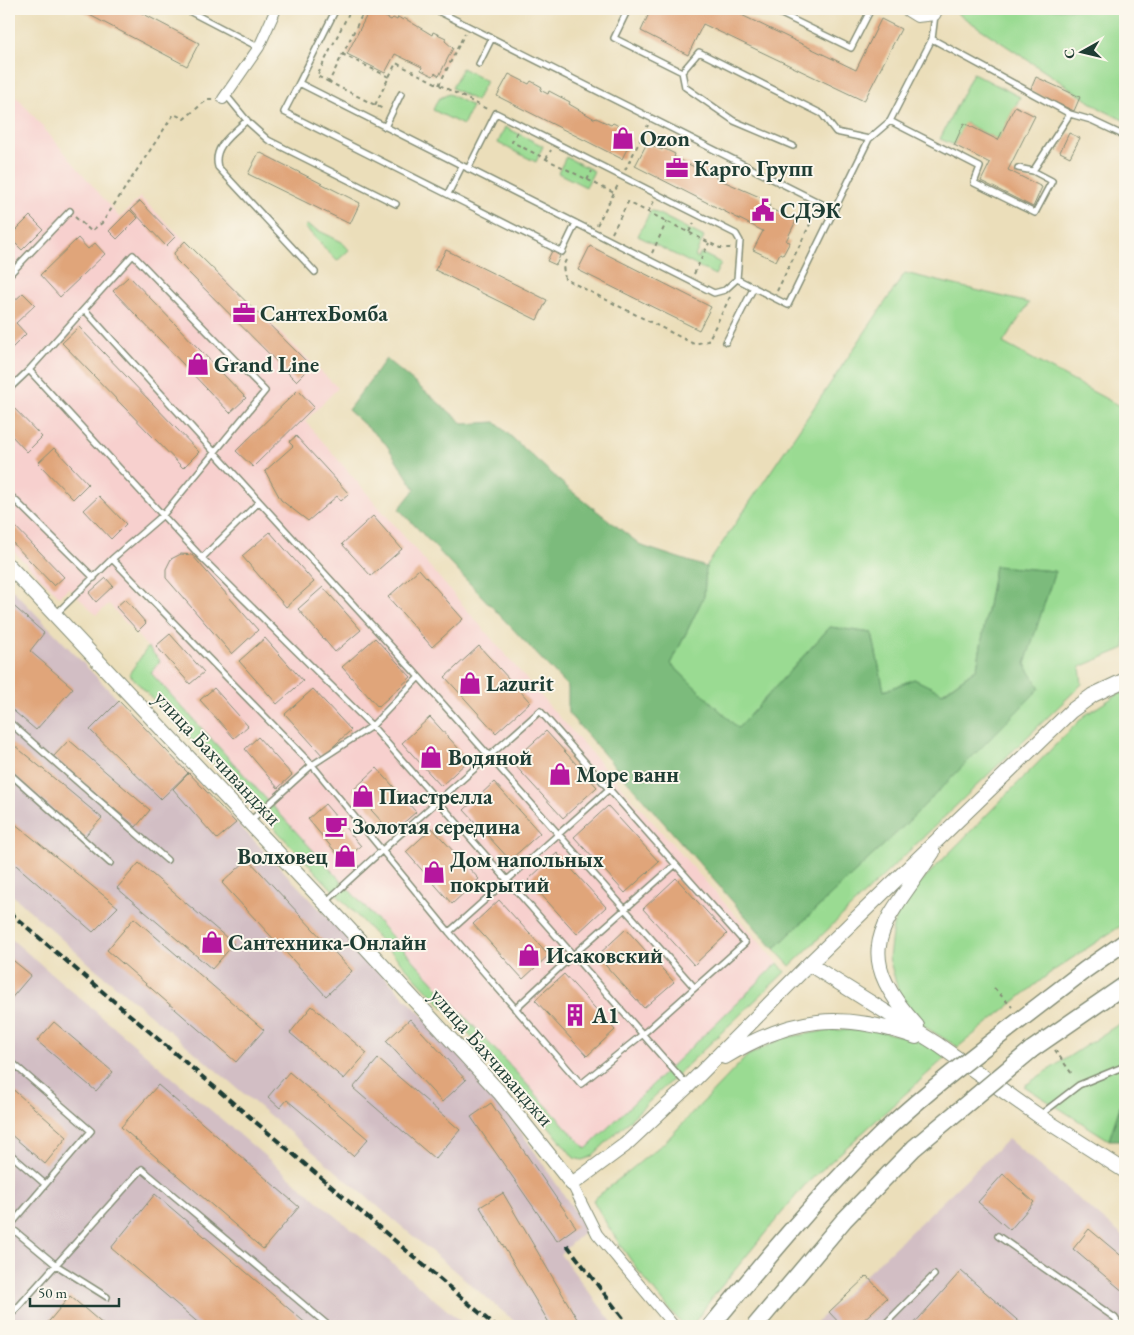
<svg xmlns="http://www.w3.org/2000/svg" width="1134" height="1335" viewBox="0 0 1134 1335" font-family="'EB Garamond',serif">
  <rect width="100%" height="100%" fill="#fbf7ec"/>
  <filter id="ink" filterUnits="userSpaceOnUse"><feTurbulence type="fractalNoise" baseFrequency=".02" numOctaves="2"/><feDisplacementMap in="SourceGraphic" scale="10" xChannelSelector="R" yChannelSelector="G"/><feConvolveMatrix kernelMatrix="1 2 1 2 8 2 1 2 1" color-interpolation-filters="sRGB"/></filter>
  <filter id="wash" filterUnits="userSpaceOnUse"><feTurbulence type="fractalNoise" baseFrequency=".0096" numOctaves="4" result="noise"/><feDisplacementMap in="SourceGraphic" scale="20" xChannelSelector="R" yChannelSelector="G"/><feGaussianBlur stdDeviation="1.12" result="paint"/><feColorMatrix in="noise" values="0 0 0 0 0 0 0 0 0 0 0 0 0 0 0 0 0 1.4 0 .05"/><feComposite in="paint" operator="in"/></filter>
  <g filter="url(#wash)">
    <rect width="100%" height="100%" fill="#ebdeba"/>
    <path fill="#f7d0ce" d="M9 93 20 100 120 218 140 197 338 388 305 421 545 701 778 963 586 1149 150 673 160 661 109 604 96 615 69 588 59 596 9 547Z"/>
    <path fill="#d2bec4" d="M9 586 490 1086 587 1229 560 1254 615 1326H520L85 960 9 892Z
      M9 937 181 1085 466 1326H9Z
      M1008 1139 1125 1238V1326H812Z"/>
    <path fill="#9adb92" stroke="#5c8c63" d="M959 9H1125V121L1101 109 957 13Z
      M462 68 486 81 476 101 452 88Z
      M973 73 1020 97 998 140 965 123 954 145 940 139Z
      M449 94 472 106 463 125 433 110 438 99Z
      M505 127 543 146 536 162 498 143Z
      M566 157 594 171 586 187 558 173Z
      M651 210 704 237 695 256 698 258 701 253 721 263 715 275 638 236Z
      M307 225 342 242 349 250 337 261 305 227Z
      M905 273 1029 303 1003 343 1125 409V648L1080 667 1082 684 790 966 774 949 910 820 1024 664 1055 571 995 566 977 668 942 693 914 679 884 691 872 633 830 627 738 728 671 664 704 596 706 567Z
      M148 647 160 661 151 673 586 1149 778 963 785 972 591 1157 582 1160 574 1158 512 1080 129 674Z
      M1125 693V923L1050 973 958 1047 925 1027 900 997 889 958 893 926 902 901 1084 716 1118 694Z
      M1125 1020V1091L1109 1140 1024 1086Z
      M830 1030H873L915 1039 947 1056 804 1186 711 1299 692 1326H684C650 1288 617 1245 593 1200L665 1142 747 1056 783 1038Z"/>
    <path fill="#7bbb7c" stroke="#4d7c58" d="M386 359 464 424 495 422 570 490 642 546 706 567 704 596 671 664 738 728 830 627 872 633 884 691 914 679 943 693 977 668 995 566 1055 571 1025 664 1040 688 910 820 774 949 568 713V687L399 509 415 489 386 444 348 410Z
      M1125 1091V1140H1109L1125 1092Z"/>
    <g id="blocks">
      <path fill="#e0a57a" d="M78 9H134L199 43 187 66Z
        M370 9 391 20 393 18 397 20 398 17 403 20 404 18 432 35 433 32 446 38 445 41 453 48 439 76 435 73 433 76 421 70 422 67 395 54 385 73 347 54Z
        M651 9H729L856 70 881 19 901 29 864 101 703 24 688 55 641 31Z
        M509 74 529 84 531 81 542 87 540 90 548 94 549 91 570 102 569 104 595 119 596 118 611 125 613 123 625 129 624 132 628 134 626 136 632 139 622 159 497 96Z
        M1036 77 1080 97 1074 111 1030 91Z
        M1015 106 1035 116 1008 170 1042 187 1033 207 981 181 990 163 954 145 964 123 998 140Z
        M1069 133 1080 138 1070 157 1060 152Z
        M646 145 650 147 651 145 662 150 663 148 675 154 674 157 680 160 703 171 704 169 717 175 716 178 762 198 761 200 770 205 769 208 796 221 786 241 790 242 783 255 780 253 776 261 753 250 763 231 635 166Z
        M259 152 360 203 350 224 248 174Z
        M140 201 175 237 166 246 131 209Z
        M130 210 138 218 117 239 109 231Z
        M30 216 43 229 22 250 9 237Z
        M78 238 88 249 95 243 105 254 60 297 40 275Z
        M185 241 311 366 296 381 176 260 174 253Z
        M590 246 711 307 699 330 578 270Z
        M446 250 547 300 537 320 435 270Z
        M552 251 560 256 556 265 547 261Z
        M129 276 246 398 230 413 113 291Z
        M23 293 35 305 16 323 26 334 9 351V306Z
        M79 327 199 452 183 468 62 343Z
        M298 390 314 407 253 467 236 451Z
        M9 403 42 437 27 452 9 433Z
        M296 436 349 494 341 501 337 496 308 521 281 500 265 471 293 446 289 442Z
        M54 448 88 484 73 499 38 463Z
        M99 496 126 524 111 539 84 510Z
        M373 516 402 549 371 576 342 544Z
        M9 520 64 577 54 586 9 539Z
        M270 532 314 582 286 607 242 556Z
        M181 554 192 555 258 630 232 654 166 578V569L171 559Z
        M419 569 463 619 432 647 388 597Z
        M106 578 113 586 96 602 89 593Z
        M323 587 361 630 335 652 298 609Z
        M125 599 146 623 138 631 116 607Z
        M9 602 44 633 30 651 73 688 36 730 9 707Z
        M170 634 204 672 190 684 156 646Z
        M265 638 303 681 277 704 239 661Z
        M375 638 411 677 378 707 342 667Z
        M479 646 530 702 496 733 445 677Z
        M214 688 248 726 234 738 200 700Z
        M313 689 351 730 323 756 285 714Z
        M119 701 188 773 161 799 90 730Z
        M430 717 469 760 441 786 402 743Z
        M546 731 597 787 563 818 512 762Z
        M258 737 292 775 278 788 245 749Z
        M69 740 150 810 136 827 53 757Z
        M9 741 102 818 84 837 9 770Z
        M377 768 416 812 392 833 353 790Z
        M189 773 236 823 217 839 173 789Z
        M494 782 540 833 510 860 464 810Z
        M325 804 361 846 343 861 308 819Z
        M608 806 659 862 625 893 574 837Z
        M9 819 118 907 93 932 9 859Z
        M432 828 479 879 452 904 406 852Z
        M557 853 606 907 577 934 528 880Z
        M248 859 352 971 326 996 222 883Z
        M139 863 234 944 212 969 117 888Z
        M676 878 727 934 694 965 643 909Z
        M499 900 549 955 523 979 473 924Z
        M134 918 264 1030 236 1062 107 950Z
        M626 929 674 982 644 1008 597 956Z
        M9 957 31 975 9 1001Z
        M564 974 615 1030 587 1056 535 1000Z
        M312 1006 367 1053 344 1079 290 1033Z
        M410 1019 466 1080 442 1102 386 1041Z
        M54 1022 113 1072 96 1091 37 1041Z
        M378 1059 460 1130 435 1159 353 1088Z
        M289 1072 368 1139 353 1156 287 1100 280 1108 268 1097Z
        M158 1085 299 1207 263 1249 121 1127Z
        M9 1086 67 1137 45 1164 9 1133Z
        M491 1103 576 1227 557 1241 471 1117Z
        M1003 1174 1034 1202 1010 1230 978 1202Z
        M503 1193 580 1324 577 1326H551L480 1207Z
        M155 1194 309 1326H202L111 1248Z
        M1089 1229 1125 1259V1293L1073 1249Z
        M961 1271 1024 1326H912Z
        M867 1276 887 1298 857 1326H842L829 1312Z
        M70 1296 105 1326H45Z"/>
    </g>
  </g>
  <g filter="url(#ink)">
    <use href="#blocks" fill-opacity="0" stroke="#858e77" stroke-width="1"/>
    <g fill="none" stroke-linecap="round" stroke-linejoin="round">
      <defs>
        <path id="service" d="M185 9 258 47
          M336 9 299 83 714 293 725 290 737 279 788 305 869 139
          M434 9 834 210
          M628 9 614 38 682 72
          M771 9 851 48 871 9
          M932 39 1070 114 1033 171
          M479 64 492 38
          M299 83 284 112 562 252 576 223
          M226 95 249 123 268 140 396 204
          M1070 114 1091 120 1125 136
          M247 120C234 133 212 146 218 167L315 272
          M890 121 980 167 974 183 1035 213 1052 181 1033 171 1018 168
          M385 127 401 94
          M793 146 734 121 685 87 682 72 699 52 822 114 836 132 869 139 890 121 932 39 935 15
          M468 169 496 113 736 234 740 241 737 279
          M448 194 462 166
          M9 275 70 211
          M84 309 419 677 694 987
          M726 342 754 287
          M29 370 202 558 372 726 688 1086
          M9 389 29 370 133 255 265 391 163 515 112 559 55 615
          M9 494 94 578
          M202 558 259 502
          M112 559 312 765 449 932 581 1084 643 1034 745 943 540 711C469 775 395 836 326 902
          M9 722 167 860
          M9 773 110 863
          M249 822 312 765 372 726 419 677
          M449 932 609 789
          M515 1009 573 955 675 865
          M9 1060 91 1131 9 1227
          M1040 1115 1079 1085 1125 1066
          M9 1153 45 1184
          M9 1226 56 1265 107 1297
          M998 1236 1115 1318 1120 1326
          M9 1317 142 1169 329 1326
          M883 1326 934 1275"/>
        <path id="minor" d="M904 9 917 17 935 15 938 9
          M223 99 259 47 276 9
          M572 1184 597 1234 674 1326"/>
        <path id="secondary" d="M9 566 325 903 500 1093 572 1184 625 1145 688 1086 809 964 1071 711 1093 695 1125 680
          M809 964 937 1044 1039 1116 1125 1171
          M917 1026C846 948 886 924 933 852
          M725 1057C793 1016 841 1011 916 1037"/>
        <path id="trunk" d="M1007 1030 1085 970 1125 942
          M1031 1050 1125 985"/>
      </defs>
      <use href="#service" stroke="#858e77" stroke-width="8"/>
      <use href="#minor" stroke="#858e77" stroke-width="12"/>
      <use href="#secondary" stroke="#858e77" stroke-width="16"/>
      <use href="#trunk" stroke="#858e77" stroke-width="19"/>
      <path stroke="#858e77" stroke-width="2" stroke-dasharray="4 4" stroke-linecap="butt" d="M359 9 364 11
        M365 9 329 82 385 110
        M421 9 426 12
        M342 54 389 77
        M329 82 317 76 351 9
        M439 85 465 33
        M375 105 396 63 489 110
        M517 132 512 142 614 193
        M546 159 551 150
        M625 170 648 125
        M587 180 592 171
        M648 212 654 201
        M75 217 91 231 102 223 174 114 184 119 208 99H213
        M597 225 618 185
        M689 232 694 223
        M612 233 628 202 720 248H732
        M652 253 667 221
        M566 260 563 266 565 279 694 344 708 341 730 297
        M694 274 709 243
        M777 291 817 210
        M994 988 1012 1007
        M1055 1050 1072 1074"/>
      <use href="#service" stroke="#fff" stroke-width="5"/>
      <use href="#minor" stroke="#fff" stroke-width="10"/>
      <use href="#secondary" stroke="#fff" stroke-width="14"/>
      <use href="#trunk" stroke="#fff" stroke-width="16"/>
      <path stroke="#1f3d34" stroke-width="4" stroke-dasharray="8 4" stroke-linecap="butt" d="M9 912 495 1326
        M567 1245 629 1326"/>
      <defs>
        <path id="trunk-bridge" d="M711 1326C768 1257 825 1188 890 1126 927 1092 967 1061 1007 1030
          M755 1326 844 1220 914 1148 1031 1050"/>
      </defs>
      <use href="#trunk-bridge" stroke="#858e77" stroke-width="19" stroke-linecap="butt"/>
      <use href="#trunk-bridge" stroke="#fff" stroke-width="16"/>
    </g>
  </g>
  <defs>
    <symbol id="shop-bare" viewBox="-9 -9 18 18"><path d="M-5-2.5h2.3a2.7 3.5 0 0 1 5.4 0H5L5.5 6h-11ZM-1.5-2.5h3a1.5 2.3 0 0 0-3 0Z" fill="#b5179e" stroke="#fbf7ec" stroke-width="2.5" paint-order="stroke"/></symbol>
    <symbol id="office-bare" viewBox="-9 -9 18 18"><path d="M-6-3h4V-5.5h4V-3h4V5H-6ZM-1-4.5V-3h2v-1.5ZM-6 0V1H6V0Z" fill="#b5179e" stroke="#fbf7ec" stroke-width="2.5" paint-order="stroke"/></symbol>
    <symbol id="civic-bare" viewBox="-9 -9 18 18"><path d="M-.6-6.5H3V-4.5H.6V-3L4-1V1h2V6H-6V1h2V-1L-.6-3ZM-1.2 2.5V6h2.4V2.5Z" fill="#b5179e" stroke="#fbf7ec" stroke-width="2.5" paint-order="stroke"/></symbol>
    <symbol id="cafe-bare" viewBox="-9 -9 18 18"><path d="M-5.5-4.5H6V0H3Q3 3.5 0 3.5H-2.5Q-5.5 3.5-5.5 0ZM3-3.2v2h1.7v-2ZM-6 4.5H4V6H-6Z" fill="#b5179e" stroke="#fbf7ec" stroke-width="2.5" paint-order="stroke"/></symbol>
    <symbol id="building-bare" viewBox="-9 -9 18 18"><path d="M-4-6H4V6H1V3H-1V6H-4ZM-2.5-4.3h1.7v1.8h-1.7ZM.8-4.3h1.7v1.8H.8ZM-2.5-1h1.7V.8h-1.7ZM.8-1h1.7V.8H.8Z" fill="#b5179e" stroke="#fbf7ec" stroke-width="2.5" paint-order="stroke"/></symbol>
  </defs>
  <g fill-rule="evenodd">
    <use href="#shop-bare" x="607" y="122" width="32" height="32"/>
    <use href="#office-bare" x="661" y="152" width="32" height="32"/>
    <use href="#civic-bare" x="747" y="194" width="32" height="32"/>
    <use href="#office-bare" x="228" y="297" width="32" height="32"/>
    <use href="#shop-bare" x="182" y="348" width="32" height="32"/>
    <use href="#shop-bare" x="454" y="667" width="32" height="32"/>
    <use href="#shop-bare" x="415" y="741" width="32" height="32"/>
    <use href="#shop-bare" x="544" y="758" width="32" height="32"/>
    <use href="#shop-bare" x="347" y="780" width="32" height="32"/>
    <use href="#cafe-bare" x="320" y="810" width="32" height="32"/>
    <use href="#shop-bare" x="329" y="840" width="32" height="32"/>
    <use href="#shop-bare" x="418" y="856" width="32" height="32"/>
    <use href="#shop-bare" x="196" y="926" width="32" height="32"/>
    <use href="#shop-bare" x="513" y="939" width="32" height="32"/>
    <use href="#building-bare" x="559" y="999" width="32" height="32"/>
  </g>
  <g text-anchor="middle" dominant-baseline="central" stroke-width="4" stroke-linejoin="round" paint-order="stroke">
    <g font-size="22" font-weight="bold" fill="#1f3d34" stroke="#fbf7ec" text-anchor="start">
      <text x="640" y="138">Ozon</text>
      <text x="694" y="168">Карго Групп</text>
      <text x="780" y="210">СДЭК</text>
      <text x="260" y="313">СантехБомба</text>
      <text x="214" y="364">Grand Line</text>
      <text x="486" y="683">Lazurit</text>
      <text x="448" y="757">Водяной</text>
      <text x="576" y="774">Море ванн</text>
      <text x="379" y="796">Пиастрелла</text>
      <text x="352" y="826">Золотая середина</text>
      <text x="328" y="856" text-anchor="end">Волховец</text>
      <text x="450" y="859">Дом напольных<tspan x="450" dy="25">покрытий</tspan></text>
      <text x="228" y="942">Сантехника-Онлайн</text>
      <text x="546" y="955">Исаковский</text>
      <text x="592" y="1015">A1</text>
    </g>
    <g font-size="22" fill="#1f3d34" stroke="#fbf7ec">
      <text transform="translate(218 758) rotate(47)">улица Бахчиванджи</text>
      <text transform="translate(492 1057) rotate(49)">улица Бахчиванджи</text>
    </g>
  </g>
  <rect width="1134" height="1335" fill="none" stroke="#fbf7ec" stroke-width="30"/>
  <g transform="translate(1082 52) rotate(262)" stroke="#fbf7ec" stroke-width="4" paint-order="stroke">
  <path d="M0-4L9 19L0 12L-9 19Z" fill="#1f3d34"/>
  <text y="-8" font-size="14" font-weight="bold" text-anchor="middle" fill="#1f3d34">С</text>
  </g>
  <path d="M30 1298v8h89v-8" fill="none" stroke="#1f3d34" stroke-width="2.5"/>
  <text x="38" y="1298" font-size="15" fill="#1f3d34" stroke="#fbf7ec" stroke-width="4" paint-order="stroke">50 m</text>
</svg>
